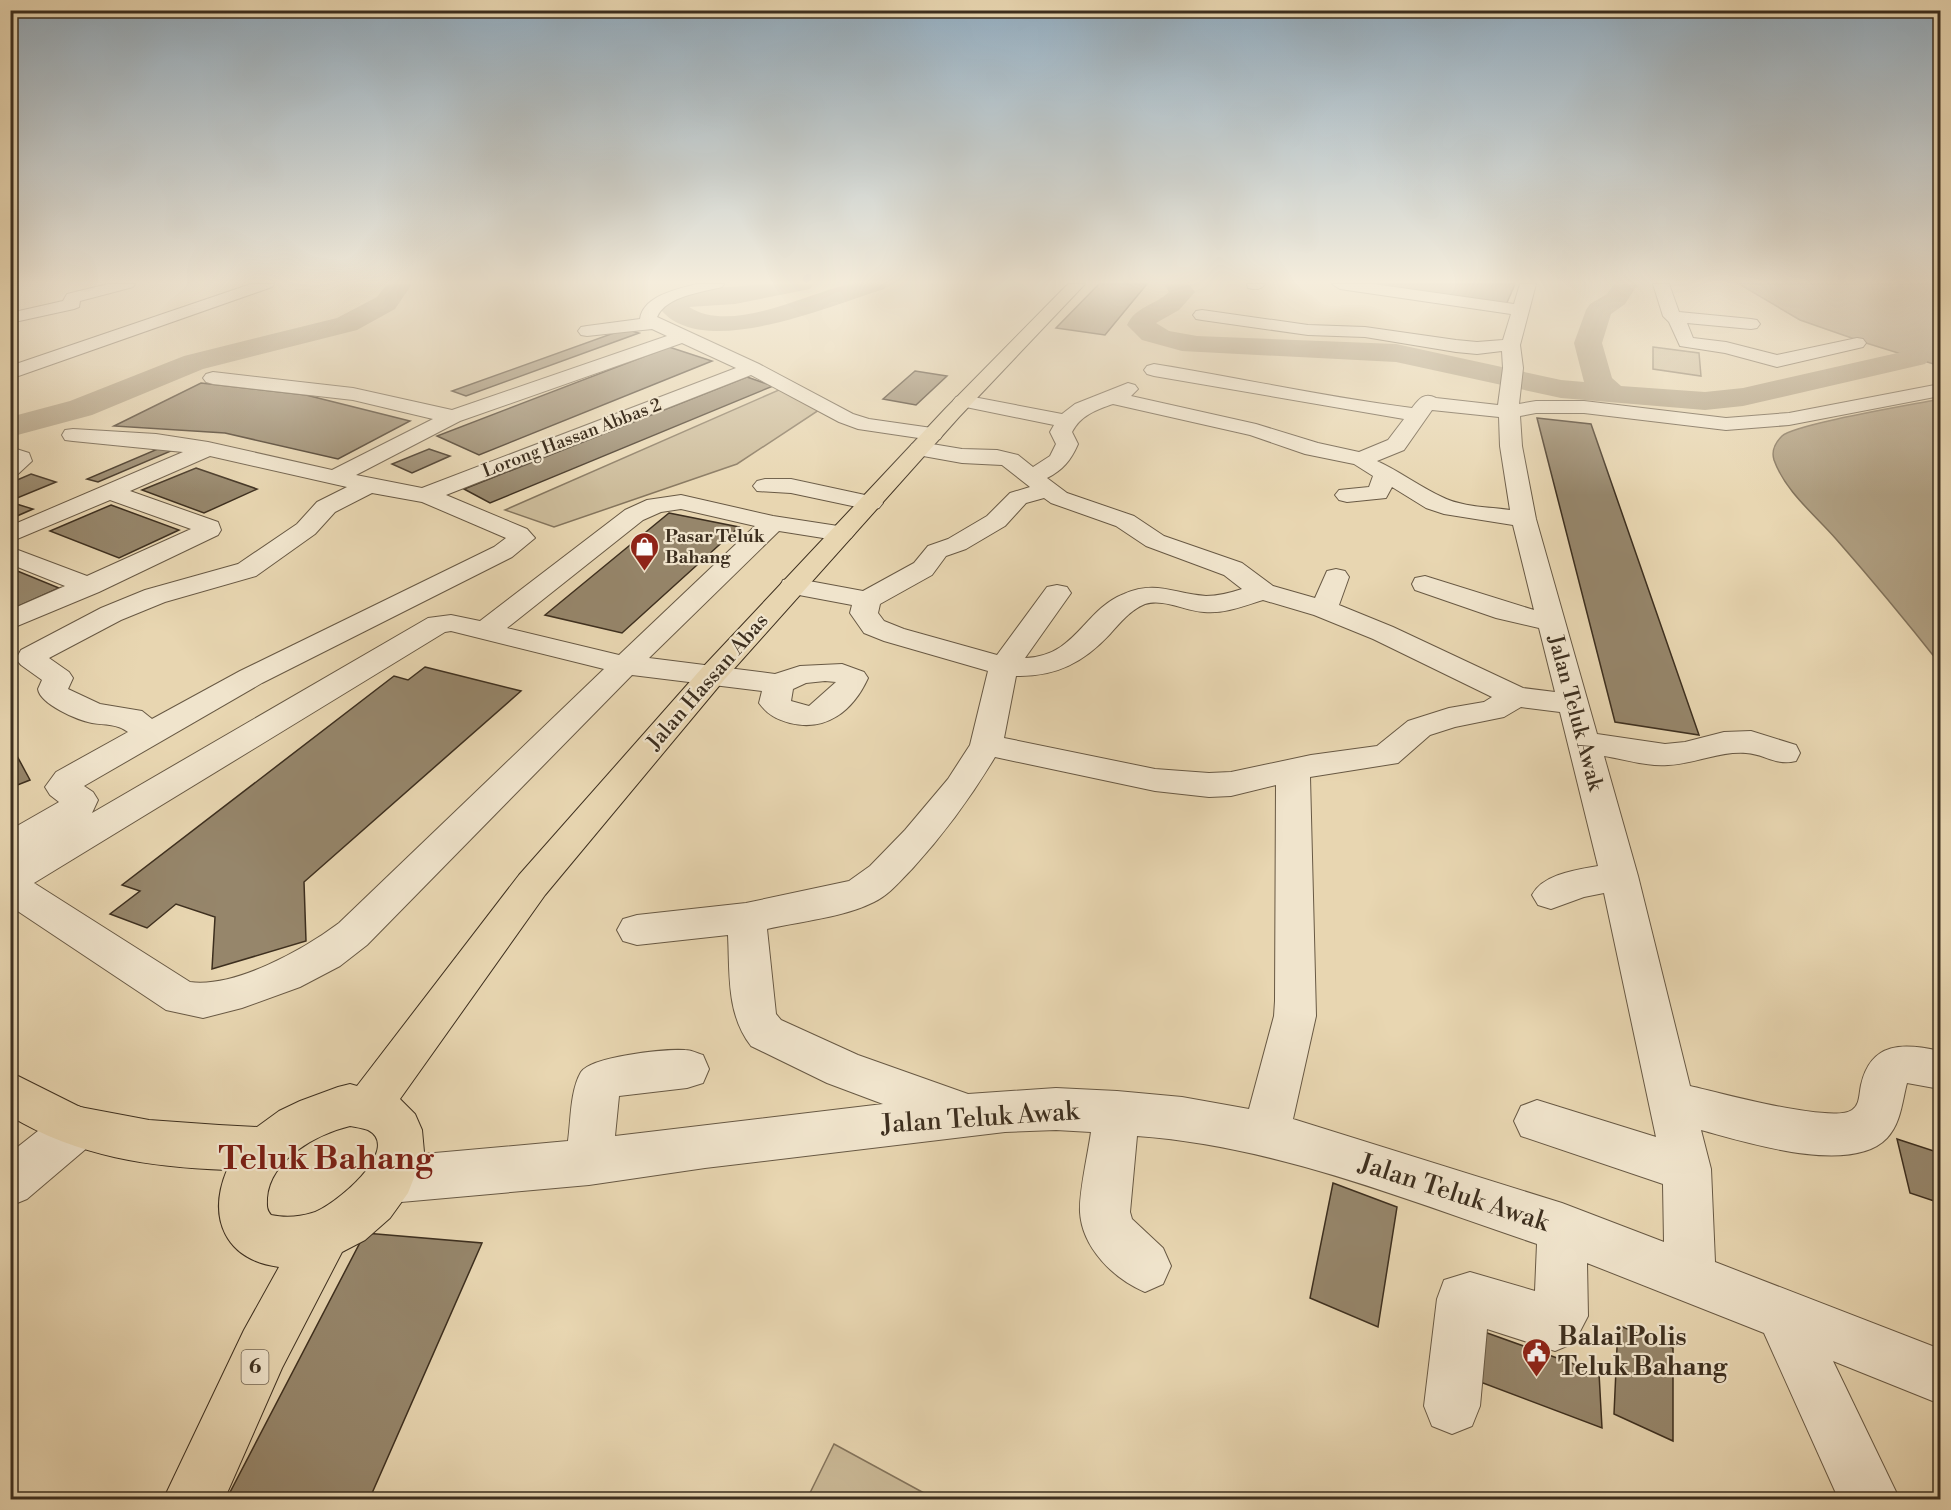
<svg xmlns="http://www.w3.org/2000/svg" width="1951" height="1510" viewBox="0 0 1951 1510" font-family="'Libre Bodoni',serif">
  <rect width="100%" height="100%" fill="#e8d6b1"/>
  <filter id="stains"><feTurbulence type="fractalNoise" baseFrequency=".00333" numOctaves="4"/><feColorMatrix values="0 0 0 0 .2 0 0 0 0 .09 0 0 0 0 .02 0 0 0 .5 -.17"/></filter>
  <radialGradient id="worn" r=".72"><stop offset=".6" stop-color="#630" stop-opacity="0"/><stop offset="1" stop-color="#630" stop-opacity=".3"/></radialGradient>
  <path fill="#cbba98" stroke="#84745c" stroke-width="1.5" d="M1653 347 1699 353 1701 376 1653 369Z
    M781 389 819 410 737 464 554 527 505 510Z
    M834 1444 935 1499H807Z"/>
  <path fill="#ae9d7f" stroke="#817159" stroke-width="1.5" d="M1739 284H1940V366L1866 343 1800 320Z
    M1940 399V664C1906 621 1872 580 1836 539 1815 515 1785 491 1774 460 1771 450 1775 443 1782 436 1794 424 1916 404 1940 399Z"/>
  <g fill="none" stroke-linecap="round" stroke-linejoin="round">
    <path fill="#ae9d7f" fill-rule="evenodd" d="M387 284H412L395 309 357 330 203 369 92 415 10 437V417L70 401 184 356 337 318 377 297Z
      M762 284H813L810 289 735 304 689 307C731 334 803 295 846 285 858 282 875 284 887 284L884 289C831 305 698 364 658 306 672 285 736 289 762 284Z
      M1164 284H1189L1195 292 1179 310 1156 323 1169 331 1197 336 1396 344 1561 380 1584 382 1574 343 1586 310 1590 304 1607 294 1614 284H1638L1625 304 1611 314 1602 343 1612 378 1621 386 1705 392 1743 388 1915 349 1925 352 1930 358 1925 364 1743 406 1705 410 1561 398 1396 362 1182 351 1142 340 1127 325C1136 306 1154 306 1169 292Z"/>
  </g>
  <path fill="#96866b" stroke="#3d2f1f" stroke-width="1.5" d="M1099 284H1147L1105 335 1056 328Z
    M1365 284H1515L1506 305Z
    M625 329 639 333 466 396 452 391Z
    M669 347 712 361 479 455 437 436Z
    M915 371 947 376 916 405 883 399Z
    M747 377 773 386 490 503 464 489Z
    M201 383 306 395 410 421 338 459 225 433 114 426Z
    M1537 418 1591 424 1699 735 1615 722Z
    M167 445 178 448 98 482 87 479Z
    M429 449 450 456 412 473 392 464Z
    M196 468 257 489 204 513 142 490Z
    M31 474 56 482 10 501V483Z
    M10 502 33 509 10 519Z
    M111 505 179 530 119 558 50 531Z
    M669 513 739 527 622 633 545 615Z
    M10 568 59 588 10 610Z
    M425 667 521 691 304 882 306 941 212 969 215 917 176 904 147 928 110 914 140 891 122 885 394 676 408 680Z
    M10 743 30 780 10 788Z
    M1897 1139 1940 1153V1203L1910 1193Z
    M1333 1183 1397 1207 1378 1327 1310 1298Z
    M365 1233 482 1243 369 1500H226Z
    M1618 1325 1673 1348V1441L1614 1414Z
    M1476 1329 1599 1373 1602 1428 1475 1380Z"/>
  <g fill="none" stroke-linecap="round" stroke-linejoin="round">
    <defs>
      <path id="minor" d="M108 284H135L133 287 80 301 79 307 74 309 10 323V313L63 301 67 294Z
        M251 284H274L272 287 10 379V366Z
        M697 284H724L722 287C703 292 666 296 657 317L759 364 853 414 869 419 932 428 940 429 943 434 940 439 932 440 858 429 839 422 751 375 446 495 527 529 535 538 512 557 262 683 84 786 93 792 98 800 92 813 428 618 451 615 480 621 625 510 647 500 681 495 773 516 851 528 855 533 851 538 842 541 779 531 649 658 775 674 800 666 842 664 864 672 868 678C853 711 826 732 790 723 776 719 768 715 759 703L762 691 632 675 367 945 340 966 300 987 242 1008 203 1018 166 1010 10 906V861L13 859 10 860V830L59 802 50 795 45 787 56 772 128 732C118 724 105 725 92 723 77 720 40 704 38 689L42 680 21 665 16 659 21 650 101 608 145 590 238 564 297 524 317 502 347 487 210 456 130 491 218 522 221 530 218 535 99 592 10 629V610L65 586 10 564V547L87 576 191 529 110 500 10 542V526L183 452 73 441 65 440 62 435 65 430 73 429 156 434 208 442 332 470 433 419 353 400 213 384 206 382 203 378 206 374 213 372 353 388 452 410 667 336 652 329 587 336 581 335 578 331 581 327 587 326 640 319C643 296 677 289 697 284ZM682 343 736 368 422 488 356 475 460 421ZM372 493 422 502 506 538 494 547 240 671 152 719 142 711 100 704 68 689 73 678 69 672 49 658 121 620 165 602 256 576 315 534 335 512ZM681 509 755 526 619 655 507 628 643 520 661 512ZM451 631 604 669 339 923C303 950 235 988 190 982L34 883 445 632ZM825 681 836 682 809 706 791 701 793 689 806 683Z
        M1247 284H1265C1261 290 1255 290 1248 288Z
        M1332 284H1373L1514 304 1520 284H1536L1520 345 1523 368 1519 404 1536 401H1584L1726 418 1789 413 1940 384V396L1789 425 1726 430 1584 413H1536L1520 416 1522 446 1536 519 1597 734 1665 744 1685 742 1724 732 1751 731 1796 745 1800 753 1796 761C1775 766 1765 754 1746 753 1719 751 1695 764 1668 765 1648 767 1624 759 1604 756L1638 876 1690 1086C1717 1092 1832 1124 1852 1110 1860 1105 1859 1094 1861 1085 1871 1041 1904 1043 1940 1051V1089L1907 1083C1902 1102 1901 1123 1887 1138 1851 1176 1745 1142 1701 1130L1711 1169 1715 1262 1940 1349V1404L1833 1361 1900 1500H1839L1764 1333 1587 1263 1588 1316 1574 1343 1555 1351 1487 1329 1480 1406 1472 1426 1452 1434 1432 1426 1424 1406 1437 1299 1444 1280 1470 1272 1535 1291 1537 1244C1406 1200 1276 1146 1137 1136L1130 1212 1132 1219 1163 1248 1171 1266 1163 1284 1145 1292C1114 1279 1082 1248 1080 1212 1079 1192 1088 1154 1091 1132L1056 1130 1005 1132 705 1168 589 1185 390 1203 373 1196 366 1180 373 1164 390 1157 568 1141C571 1120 570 1091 581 1072 592 1056 664 1049 685 1050 691 1050 697 1053 703 1055L709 1069 703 1083 687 1088 619 1096 615 1136 883 1104 827 1083 751 1046C726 1014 730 973 728 935L637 945 623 941 617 930 623 919 637 915 746 903 849 881 870 866 905 830 948 779 970 745 988 671 884 641 864 633 850 613 852 605 783 592 780 586 783 580 793 578 863 591 914 563 928 546 948 539 987 516 1010 493 1030 487 1002 465 962 463 912 454 909 449 912 444 920 442 962 449 997 450 1018 455 1033 467 1050 456 1056 444 1050 432 1054 425 956 405 953 401 956 397 963 395 1062 414 1075 404 1128 383 1135 385 1138 389 1131 396 1256 424 1318 443 1359 452 1388 440 1404 419 1154 376 1147 374 1144 370 1147 366 1154 364C1240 378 1326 397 1412 408 1419 399 1424 392 1436 398L1498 405 1503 368 1502 351 1477 354 1456 352 1365 337 1308 335 1202 320 1196 319 1193 315 1196 311 1202 310 1308 325 1365 327 1456 340 1477 342 1503 340 1511 314 1340 289ZM1113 404 1250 435 1305 454 1354 464 1373 476 1369 487 1339 490 1335 495 1339 500 1347 502 1386 498 1392 487 1426 508 1444 514 1513 525 1534 610 1425 576 1415 578 1412 584 1415 590 1496 618 1539 628 1555 692 1523 688 1393 627 1339 605 1349 577 1345 571 1336 569 1327 571 1315 598 1273 586 1242 563 1164 536 1134 516 1067 493 1047 478C1063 470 1071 460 1078 444L1072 432C1081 415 1096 410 1113 404ZM1432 410 1499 417 1500 446 1510 510C1489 507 1461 507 1442 497 1419 486 1399 471 1377 461L1404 450ZM1044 498 1051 503 1116 526 1146 546 1224 575 1242 589C1230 593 1218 596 1206 596 1174 594 1156 580 1124 594 1083 610 1077 656 1025 658L1071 593 1067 587 1057 585 1047 587 997 655 904 629 884 621 878 613 880 604 932 575 946 556 966 549 1005 526 1026 503ZM1263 600 1314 615 1373 639 1492 697 1484 702 1449 708 1408 721 1377 746 1311 755 1231 772 1209 773 1155 769 1004 738 1016 676C1056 677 1084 662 1110 634 1120 623 1130 610 1145 604 1164 598 1185 611 1204 612 1224 614 1244 606 1263 600ZM1521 707 1560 712 1598 866C1576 870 1543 874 1532 895L1538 905 1551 909 1584 897 1604 893 1656 1137 1537 1100 1521 1106 1514 1121 1521 1136 1663 1184 1664 1242 1562 1203 1293 1119 1316 1016 1310 777 1398 763 1430 735 1455 727 1504 717ZM995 757 1155 791 1209 797 1231 796 1276 785 1275 1001 1274 1016 1249 1109 1182 1097 1117 1091 1056 1088 968 1094 858 1055 781 1020 776 1014 767 929C801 921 842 918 874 902 889 895 901 880 912 869 944 834 971 797 995 757Z
        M1653 284H1669L1679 312 1751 319 1757 320 1760 324 1757 328 1751 329 1687 323 1693 338 1726 342 1777 355 1857 338 1863 339 1866 343 1863 347 1777 367 1725 353 1680 346 1669 322 1663 316Z
        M10 447 29 453 32 461 18 474 10 476Z
        M765 479H791L879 498 883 503 879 508 871 510 791 493 757 491 753 486 757 481Z
        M78 1106 94 1112 101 1127 94 1142 27 1199 10 1206V1153L62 1112Z"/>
      <path id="major" d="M1068 284H1085L959 417 724 680 545 895 400 1099 415 1114 422 1130 424 1152 408 1193 390 1218 365 1240 342 1252 282 1368 224 1500H163L244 1330 279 1267C225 1260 207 1218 227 1170 150 1167 78 1157 10 1116V1072L80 1107 149 1120 219 1125 257 1127 279 1111 300 1101 338 1087 350 1084 357 1086 519 875 702 668 945 409ZM350 1126C355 1127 363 1128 368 1130 404 1149 332 1208 312 1213 299 1217 285 1218 271 1215 266 1209 267 1205 267 1198 270 1159 317 1134 350 1126Z"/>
    </defs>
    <use href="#minor" stroke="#685944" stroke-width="2"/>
    <use href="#major" stroke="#3d2f1f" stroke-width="2"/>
    <use href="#minor" fill="#f0e4cc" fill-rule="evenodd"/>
    <use href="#major" fill="#e8d6b1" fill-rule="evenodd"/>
  </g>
  <linearGradient id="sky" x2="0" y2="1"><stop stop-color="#91abbe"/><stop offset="0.57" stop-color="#f5eddc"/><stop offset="1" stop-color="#f5eddc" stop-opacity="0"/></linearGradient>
  <rect width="1951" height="495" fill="url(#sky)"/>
  <defs>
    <symbol id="shop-pin" viewBox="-11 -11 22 30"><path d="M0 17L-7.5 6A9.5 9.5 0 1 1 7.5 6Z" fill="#8f2418" stroke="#f0e4cc"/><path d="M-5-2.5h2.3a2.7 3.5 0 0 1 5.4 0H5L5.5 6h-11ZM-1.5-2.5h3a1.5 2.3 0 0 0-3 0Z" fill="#fff"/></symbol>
    <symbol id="civic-pin" viewBox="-11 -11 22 30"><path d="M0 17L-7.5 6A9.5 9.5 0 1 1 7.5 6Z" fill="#8f2418" stroke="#f0e4cc"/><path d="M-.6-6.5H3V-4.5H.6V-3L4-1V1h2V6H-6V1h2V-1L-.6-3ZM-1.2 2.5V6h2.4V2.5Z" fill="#fff"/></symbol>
  </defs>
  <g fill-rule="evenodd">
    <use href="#shop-pin" x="628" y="530" width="33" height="45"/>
    <use href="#civic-pin" x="1520" y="1336" width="33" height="45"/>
  </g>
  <g text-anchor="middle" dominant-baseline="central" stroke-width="4.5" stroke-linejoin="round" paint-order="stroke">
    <g font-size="18" fill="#3d2f1f" stroke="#f0e4cc">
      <text transform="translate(572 438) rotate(-21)">Lorong Hassan Abbas 2</text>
    </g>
    <g font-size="18" font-weight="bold" fill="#3d2f1f" stroke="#f0e4cc" text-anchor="start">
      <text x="665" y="536">Pasar Teluk<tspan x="665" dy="21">Bahang</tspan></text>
    </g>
    <rect fill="#f0e4cc" stroke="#736553" stroke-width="1.5" x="241.5" y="1350" width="27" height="34" rx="4.5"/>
    <g font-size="20" font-weight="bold" fill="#3d2f1f">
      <text x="255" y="1367">6</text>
    </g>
    <g font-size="21" fill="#3d2f1f" stroke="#f0e4cc">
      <text transform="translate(708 682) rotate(-49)">Jalan Hassan Abas</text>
      <text transform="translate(1575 713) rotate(75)">Jalan Teluk Awak</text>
    </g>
    <g font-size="26" fill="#3d2f1f" stroke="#f0e4cc">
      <text transform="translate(980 1118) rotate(-4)">Jalan Teluk Awak</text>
      <text transform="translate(1454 1193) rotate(18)">Jalan Teluk Awak</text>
    </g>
    <g font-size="26" font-weight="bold" fill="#3d2f1f" stroke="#f0e4cc" text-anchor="start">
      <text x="1558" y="1337">Balai Polis<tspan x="1558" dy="30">Teluk Bahang</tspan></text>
    </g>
    <g font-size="33" font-weight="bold" fill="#7a1f14" stroke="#f0e4cc">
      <text x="326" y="1159">Teluk Bahang</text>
    </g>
  </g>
  <rect width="1951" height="1510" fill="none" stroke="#e8d6b1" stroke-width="36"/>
  <rect x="12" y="12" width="1927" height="1486" fill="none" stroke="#3d2f1f" stroke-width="3"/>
  <rect x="18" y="18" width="1915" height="1474" fill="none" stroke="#3d2f1f" stroke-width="1.5"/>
  <rect width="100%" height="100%" filter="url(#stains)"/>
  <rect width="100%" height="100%" fill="url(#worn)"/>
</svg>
